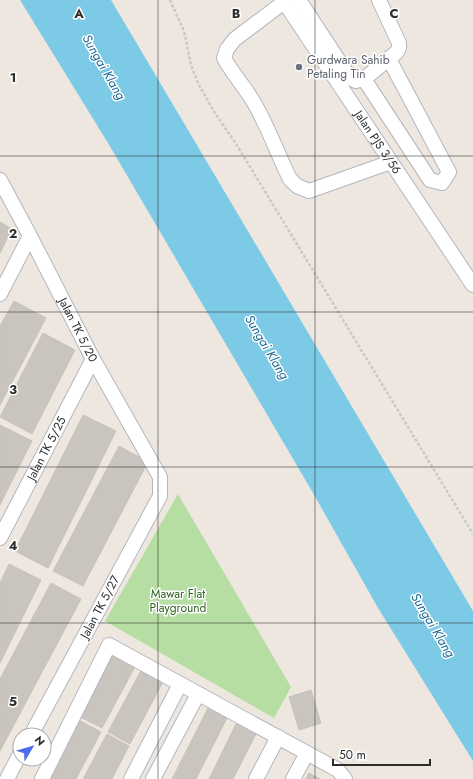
<svg xmlns="http://www.w3.org/2000/svg" width="473" height="779" viewBox="0 0 473 779" font-family="Jost,sans-serif">
  <rect width="100%" height="100%" fill="#ede7e0"/>
  <path fill="#b6dea2" d="M178 494 291 687 274 718 105 621Z"/>
  <path fill="#7dcae6" d="M20 0H111L473 611V761L378 608 313 493 108 143Z"/>
  <path fill="#c9c5be" stroke="#c8c3ba" d="M0 222 12 229 0 253Z
    M14 301 46 318 0 405V326Z
    M43 333 75 350 32 434 0 417Z
    M83 415 116 431 48 568 15 551Z
    M0 425 32 441 0 505Z
    M119 446 148 462 83 586 53 571Z
    M9 564 41 580 0 663V583Z
    M51 583 81 599 0 751V679Z
    M115 651 137 663 102 728 80 717Z
    M143 667 165 678 130 744 108 732Z
    M311 690 321 723 299 730 289 697Z
    M208 708 227 718 196 779H172Z
    M79 720 101 732 76 779H48Z
    M236 724 256 734 233 779H209Z
    M107 734 129 746 112 779H83Z
    M309 773 320 779H306Z"/>
  <g fill="none" stroke-linecap="round" stroke-linejoin="round">
    <defs>
      <g id="minor">
        <path id="s1" d="M283 0 473 285"/>
        <path d="M299 0 350 78 356 81 364 79 397 52 399 48V43L379 0"/>
        <path d="M284 2 235 39 227 49 224 58C232 73 244 86 253 101 268 126 277 153 290 179L297 186 309 191 391 162"/>
        <path d="M364 79 430 180 442 183 449 172 389 59"/>
        <path id="s2" d="M0 180 30 236 93 359 160 477V496L31 735"/>
        <path d="M0 294 30 236"/>
        <path id="s3" d="M0 538 93 359"/>
        <path d="M7 779 20 754"/>
        <path d="M42 779 109 645 338 770 345 779"/>
        <path d="M131 779 180 684"/>
        <path d="M153 779 198 694"/>
        <path d="M256 779 278 737"/>
        <path d="M293 779 307 753"/>
      </g>
    </defs>
    <use href="#minor" stroke="#b4b6bf" stroke-width="16"/>
    <path stroke="#c8c8c8" stroke-width="2.5" stroke-dasharray="3 2" stroke-linecap="butt" d="M170 0 184 31 191 65 198 83 213 110 238 147 473 534"/>
    <use href="#minor" stroke="#fff" stroke-width="14"/>
  </g>
  <path fill="none" stroke="#2d2d2d" stroke-width="1" stroke-opacity="0.55" d="M158 0V779M315 0V779M0 156H473M0 312H473M0 467H473M0 623H473"/>
  <circle fill="#6b7280" stroke="#fff" stroke-width="1.5" cx="299" cy="67" r="4"/>
  <g text-anchor="middle" dominant-baseline="central" stroke-width="3" stroke-linejoin="round" paint-order="stroke">
    <g font-size="12" fill="#5b616d" stroke="#fff" text-anchor="start">
      <text x="307" y="60">Gurdwara Sahib<tspan x="307" dy="14">Petaling Tin</tspan></text>
    </g>
    <g font-size="12" fill="#2d2d2d" stroke="#fff">
      <text stroke="none"><textPath href="#s1" startOffset="171">Jalan PJS 3/56</textPath></text>
      <text stroke="none"><textPath href="#s2" startOffset="169">Jalan TK 5/20</textPath></text>
      <text stroke="none"><textPath href="#s3" startOffset="101">Jalan TK 5/25</textPath></text>
      <text transform="translate(100 607) rotate(-62)">Jalan TK 5/27</text>
    </g>
    <g font-size="12" fill="#2f6521" stroke="#fff">
      <text x="178" y="594">Mawar Flat<tspan x="178" dy="14">Playground</tspan></text>
    </g>
    <g font-size="13" font-style="italic" fill="#196a94" stroke="#fff">
      <text transform="translate(104 67) rotate(60)">Sungai Klang</text>
      <text transform="translate(267 347) rotate(59)">Sungai Klang</text>
      <text transform="translate(433 625) rotate(59)">Sungai Klang</text>
    </g>
  </g>
  <g font-size="13" text-anchor="middle" font-weight="bold" fill="#2d2d2d" stroke="#fff" stroke-width="3" stroke-linejoin="round" paint-order="stroke">
    <text x="79" y="18">A</text>
    <text x="236" y="18">B</text>
    <text x="394" y="18">C</text>
    <text x="13" y="82">1</text>
    <text x="13" y="238">2</text>
    <text x="13" y="394">3</text>
    <text x="13" y="550">4</text>
    <text x="13" y="706">5</text>
  </g>
  <g transform="translate(32 747) rotate(52)"><circle r="19" fill="#ffffff" stroke="#ababab"/>
  <path d="M0-3L7 15L0 10L-7 15Z" fill="#4e6cec"/>
  <text y="-6" font-size="11" font-weight="bold" text-anchor="middle" fill="#2d2d2d">N</text>
  </g>
  <path d="M333 759v6h97v-6" fill="none" stroke="#2d2d2d" stroke-width="2"/>
  <text x="339" y="759" font-size="12" fill="#2d2d2d" stroke="#ffffff" stroke-width="3" paint-order="stroke">50 m</text>
</svg>
